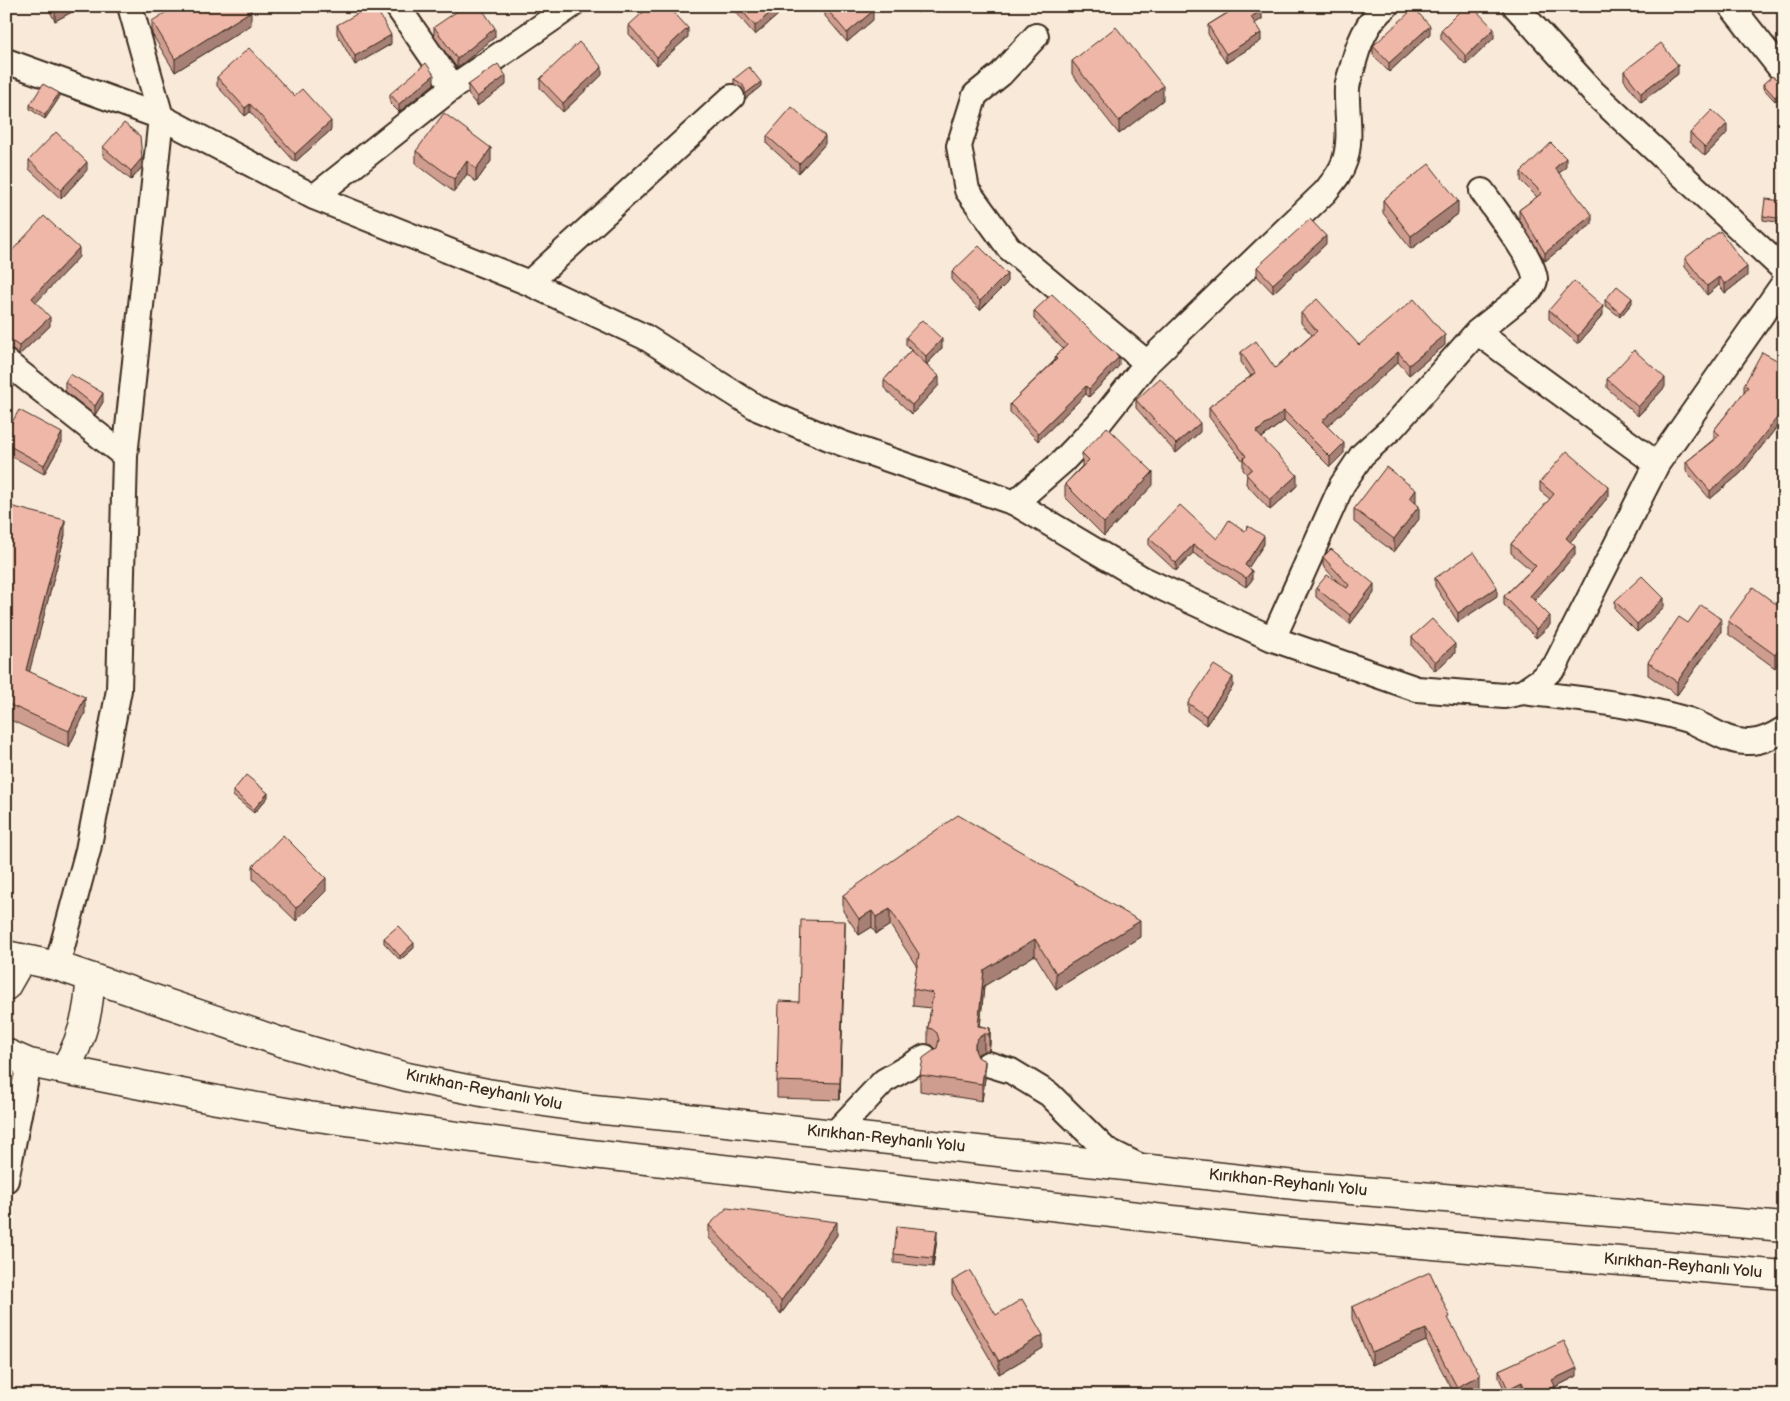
<svg xmlns="http://www.w3.org/2000/svg" width="1790" height="1401" viewBox="0 0 1790 1401" font-family="'Balsamiq Sans',sans-serif">
  <rect width="100%" height="100%" fill="#f9e9d9"/>
  <filter id="ink" filterUnits="userSpaceOnUse"><feTurbulence type="fractalNoise" baseFrequency=".02" numOctaves="2"/><feDisplacementMap in="SourceGraphic" scale="10" xChannelSelector="R" yChannelSelector="G"/><feConvolveMatrix kernelMatrix="1 2 1 2 8 2 1 2 1" color-interpolation-filters="sRGB"/></filter>
  <g filter="url(#ink)">
    <g fill="none" stroke-linecap="round" stroke-linejoin="round">
      <defs>
        <path id="minor" d="M130 6 161 117 314 197 529 283 645 337 759 409 841 443 1015 503 1143 579 1273 639 1417 689 1504 696 1523 692 1539 681 1555 666 1657 464 1784 283
          M397 6 453 87
          M1515 6 1593 92 1784 270
          M1731 6 1784 73
          M1036 36 1001 74 975 95 959 146 967 190 1009 248 1147 363
          M6 61 161 117 125 456 119 690 88 850 57 966
          M314 197 453 87 571 6
          M529 283 732 97
          M1477 332 1657 464
          M6 362 125 456
          M1015 503 1062 462 1100 422 1147 363 1325 192C1333 182 1341 173 1345 160 1352 137 1346 111 1347 88 1348 81 1350 75 1352 69 1358 45 1366 22 1386 6
          M1273 639 1342 485 1362 455 1393 427 1477 332 1530 290C1532 287 1535 283 1535 280 1536 262 1494 208 1482 191
          M1523 692C1579 699 1634 704 1688 720 1709 727 1726 743 1749 742 1762 742 1773 736 1784 729
          M988 1064 1011 1071 1049 1094 1105 1149 1137 1165
          M834 1134 884 1081 925 1057
          M6 1180 29 1063"/>
        <path id="highway" d="M6 955 57 966 281 1042 346 1061 407 1077 487 1093 583 1108 717 1121 1304 1186 1784 1227
          M6 986 22 958
          M6 1053 29 1063 217 1100 309 1116 583 1153 1270 1231 1784 1275
          M64 1070C82 1041 90 1011 90 977"/>
      </defs>
      <use href="#minor" stroke="#3b2a1e" stroke-width="28"/>
      <use href="#highway" stroke="#3b2a1e" stroke-width="31"/>
      <use href="#minor" stroke="#fcf5e5" stroke-width="24"/>
      <use href="#highway" stroke="#fcf5e5" stroke-width="28"/>
    </g>
    <path fill="#ce9d90" stroke="#3b2a1e" d="M47 6H83L55 21Z
      M731 6H787V7L755 35 731 7Z
      M908 6H922L918 13Z
      M1227 6H1260L1262 19 1255 23 1261 41 1226 63 1208 34V25L1227 13Z
      M825 7 873 20 847 42 825 16Z
      M152 21 251 25 175 72 152 34Z
      M337 25 391 44 355 65 337 34Z
      M629 25 688 37 657 65 629 34Z
      M434 27 495 37 457 68 434 36Z
      M1441 30 1494 38 1466 65 1441 39Z
      M1430 34 1389 72 1373 55V46Z
      M1072 61 1163 100 1119 134 1072 74Z
      M1624 71 1678 74 1641 102 1624 80Z
      M602 75 563 112 540 88V79Z
      M217 77 294 96 331 130 295 162 250 112 245 116 217 86Z
      M734 79 761 86 745 99V94L742 88 734 84Z
      M1779 81H1784V94L1775 101 1763 88V84Z
      M434 84 399 112 390 103V94Z
      M468 85H506L477 106 468 94Z
      M59 98 45 119 30 109V105Z
      M1690 133H1727L1705 156 1690 142Z
      M767 136 825 144 799 173 767 144Z
      M103 147 142 167 131 180 103 156Z
      M416 151 491 161 476 182 467 174 454 192 416 164Z
      M29 160 87 170 61 199 29 169Z
      M1566 167 1559 173 1592 224 1545 261 1519 219V210L1537 197 1521 181V172Z
      M1383 200 1458 214 1411 249 1383 213Z
      M1784 201V223L1763 220V216Z
      M1326 244 1273 293 1257 276V267Z
      M6 253 8 255 79 257 36 302 50 326 19 355 13 350 6 343Z
      M1685 258 1747 276 1725 293 1719 285 1707 295 1685 267Z
      M952 272 1007 283 980 310 952 281Z
      M1605 300 1632 303 1620 317 1605 305Z
      M1549 310 1603 315 1578 344 1549 319Z
      M1034 311 1119 366 1089 397 1086 394 1038 441 1010 412V404L1055 360V357L1063 349 1034 319Z
      M1301 313 1359 345H1445L1409 375 1398 362 1327 426 1344 453 1330 467 1284 421 1262 438 1297 486 1270 510 1246 484 1247 474 1243 470V461L1209 417V407L1251 376 1241 362V352L1275 368 1312 335 1301 323Z
      M906 337 942 348 927 364 939 385 912 414 884 388V380L911 350 906 345Z
      M1784 364V414L1776 428 1741 473 1710 499 1686 471V462L1714 439V430L1744 392V385Z
      M1607 379 1665 387 1638 416 1607 388Z
      M65 382 103 402 95 415 65 391Z
      M1136 400 1200 432 1176 453 1136 408Z
      M6 433 62 442 44 474 6 453Z
      M1082 453 1153 485 1104 536 1065 497V484L1082 466Z
      M1540 482 1609 496 1570 542 1575 555 1534 601 1550 625 1536 638 1504 605V596L1531 570 1511 553V544L1550 499 1540 491Z
      M6 505 65 535 29 671 85 713 69 747 6 718Z
      M1354 509 1419 519 1394 552 1354 522Z
      M1149 538 1217 539 1264 544 1248 568 1252 580 1246 587 1193 553 1176 571 1149 546Z
      M1323 557 1374 593 1350 624 1316 597V588L1338 582 1323 566Z
      M1435 578 1497 596 1458 622 1435 586Z
      M1615 601 1664 607 1637 632 1615 610Z
      M1784 610V656L1775 668 1728 634V621Z
      M1688 623 1721 632 1677 695 1648 675V662Z
      M1412 637 1455 653 1435 671 1412 646Z
      M1233 686 1206 725 1188 712V703Z
      M233 791 268 797 254 813 233 796Z
      M253 866 326 891 296 921 253 879Z
      M843 895 1140 937 1056 989 1035 955 984 986 980 1026 990 1028V1044L989 1051H984L978 1054 977 1056 985 1078 982 1101 920 1091V1075L936 1049 932 1045 928 1044V1028L931 1008 913 1006V989L917 967 890 925 876 934 872 927 859 935 843 911Z
      M384 938 414 948 400 960 384 943Z
      M845 938 840 1100 777 1098V1081L799 1002Z
      M709 1225 837 1235 781 1314 709 1238Z
      M937 1239 933 1267 894 1263V1254Z
      M952 1281 996 1315 1043 1348 999 1374 952 1294Z
      M1352 1307 1450 1322 1480 1388 1466 1395H1455L1426 1341 1372 1365 1352 1319Z
      M1539 1353 1577 1376 1555 1387V1394L1553 1395H1525L1522 1390 1512 1395H1507L1499 1378V1370Z"/>
    <path fill="#a78075" stroke="#3b2a1e" d="M66 6H83L55 21V12Z
      M778 6H787V7L755 35V26Z
      M919 6H922L918 13V8Z
      M1262 10V19L1251 26V17Z
      M251 11V25L175 72V59Z
      M873 11V20L847 42V33Z
      M1430 26V34L1389 72V63Z
      M495 28V37L457 68V59Z
      M688 28V37L657 65V57Z
      M1494 29V38L1466 65V56Z
      M1261 33V41L1226 63V54Z
      M391 35V44L355 65V56Z
      M1678 65V74L1641 102V93Z
      M602 67V75L563 112V103Z
      M434 75V84L399 112V104Z
      M506 76V85L477 106V97Z
      M761 82V86L745 99V94Z
      M1163 86V100L1119 134V121Z
      M1784 89V94L1775 101V97Z
      M59 93V98L45 119V115Z
      M250 104V112L245 116V108Z
      M331 121V130L295 162V154Z
      M1727 124V133L1705 156V147Z
      M825 136V144L799 173V164Z
      M491 148V161L476 182V169Z
      M142 158V167L131 180V171Z
      M1566 158V167L1555 177V168Z
      M467 161V174L454 192V179Z
      M87 162V170L61 199V190Z
      M1458 201V214L1411 249V236Z
      M1592 215V224L1545 261V253Z
      M1326 236V244L1273 293V284Z
      M79 248V257L32 307V298Z
      M1747 267V276L1725 293V284Z
      M1007 274V283L980 310V301Z
      M1719 277V285L1707 295V286Z
      M1632 298V303L1620 317V313Z
      M1603 306V315L1578 344V336Z
      M50 317V326L19 355V346Z
      M1445 335V345L1409 375V365Z
      M942 339V348L926 365V356Z
      M1398 352V362L1322 431V421Z
      M1119 357V366L1089 397V389Z
      M939 376V385L912 414V405Z
      M1665 378V387L1638 416V407Z
      M1086 386V394L1038 441V433Z
      M103 393V402L95 415V406Z
      M1784 406V414L1776 428 1741 473 1710 499V491Z
      M1284 411V421L1256 442V432Z
      M1200 423V432L1176 453V444Z
      M62 433V442L44 474V465Z
      M1344 443V453L1330 467V457Z
      M1153 472V485L1104 536V523Z
      M1297 475V486L1270 510V500Z
      M1609 487V496L1566 547V538Z
      M1416 490V503L1410 498Z
      M1419 506V519L1394 552V539Z
      M65 520V535L26 685V670Z
      M1264 536V544L1245 573V565Z
      M1193 545V553L1176 571V563Z
      M1575 546V555L1530 605V596Z
      M1252 571V580L1246 587V578Z
      M1374 584V593L1350 624V615Z
      M1497 587V596L1458 622V613Z
      M1664 598V607L1637 632V624Z
      M1550 616V625L1536 638V629Z
      M1721 619V632L1677 695V682Z
      M1784 643V656L1775 668V655Z
      M1455 644V653L1435 671V662Z
      M1233 677V686L1206 725V716Z
      M85 697V713L69 747V731Z
      M268 793V797L254 813V809Z
      M326 878V891L296 921V908Z
      M890 909V925L876 934V917Z
      M872 911V927L859 935V919Z
      M845 921V938L840 1100V1083Z
      M1140 921V937L1056 989V973Z
      M1035 939V955L984 986 979 1038 984 1034V1051L978 1054 975 1060V1044L978 1026 984 970Z
      M414 943V948L400 960V956Z
      M990 1028V1044L989 1051V1034Z
      M985 1061V1078L982 1101V1084Z
      M837 1222V1235L781 1314V1301Z
      M937 1230V1239L933 1267V1258Z
      M1426 1329V1341L1372 1365V1352Z
      M1043 1335V1348L999 1374V1361Z
      M1577 1368V1376L1555 1387V1394L1553 1395H1537L1552 1380Z
      M1480 1375V1388L1466 1395H1457V1387Z
      M1522 1382V1390L1512 1395H1508V1389Z"/>
    <path fill="#efb7a7" stroke="#3b2a1e" d="M51 6H66L55 12Z
      M176 6H248L251 11 175 59 152 21Z
      M371 6H375L391 35 355 56 337 25Z
      M465 6H480L495 28 457 59 434 27Z
      M650 6H668L688 28 657 57 629 25Z
      M738 6H778L755 26Z
      M825 6H869L873 11 847 33 825 7Z
      M1229 6H1260L1262 10 1251 17 1261 33 1226 54 1208 25 1231 11Z
      M1465 6H1472L1494 29 1466 56 1441 30Z
      M1414 8 1430 26 1389 63 1373 46Z
      M1116 27 1163 86 1119 121 1072 61Z
      M579 42 602 67 563 103 540 79Z
      M1661 43 1678 65 1641 93 1624 71Z
      M249 48 294 96 302 89 331 121 295 154 250 104 245 108 217 77Z
      M426 63 434 75 399 104 390 94Z
      M498 64 506 76 477 97 468 85Z
      M749 67 761 82 745 94V89L742 84 734 79Z
      M1772 76 1779 81H1784V89L1775 97 1763 84Z
      M43 84 59 93 45 115 30 105Z
      M792 107 825 136 799 164 767 136Z
      M1712 110 1727 124 1705 147 1690 133Z
      M444 113 491 148 476 169 467 161 454 179 416 151Z
      M124 123 140 136 142 158 131 171 103 147Z
      M56 132 87 162 61 190 29 160Z
      M1551 143 1566 158 1555 168 1592 215 1545 253 1519 210 1542 193 1521 172Z
      M1429 164 1458 201 1411 236 1383 200Z
      M1765 199 1784 201V219L1763 216Z
      M44 216 79 248 32 298 50 317 19 346 13 342 6 335V253L8 255Z
      M1310 219 1326 236 1273 284 1257 267Z
      M1720 231 1747 267 1725 284 1719 277 1707 286 1685 258Z
      M979 246 1007 274 980 301 952 272Z
      M1574 281 1603 306 1578 336 1549 310Z
      M1617 286 1632 298 1620 313 1605 300Z
      M1052 294 1119 357 1089 389 1086 386 1038 433 1010 404 1057 359 1055 357 1067 345 1034 311Z
      M1317 299 1359 345 1414 299 1445 335 1409 365 1398 352 1322 421 1344 443 1330 457 1284 411 1256 432 1297 475 1270 500 1246 474 1252 469 1243 459 1246 456 1209 407 1255 373 1241 352 1256 341 1275 368 1317 331 1301 313Z
      M922 320 942 339 926 356 906 337Z
      M911 350 939 376 912 405 884 380Z
      M1634 350 1665 378 1638 407 1607 379Z
      M1762 352 1784 364V406L1776 419 1741 464 1710 491 1686 462 1720 435 1714 430 1748 387 1744 385Z
      M70 374 103 393 95 406 65 382Z
      M1160 378 1200 423 1176 444 1136 400Z
      M19 410 62 433 44 465 6 444V433Z
      M1107 427 1153 472 1104 523 1065 484 1089 460 1082 453Z
      M1567 451 1609 487 1566 538 1575 546 1530 596 1550 616 1536 629 1504 596 1536 566 1511 544 1554 494 1540 482Z
      M1386 467 1416 490 1410 498 1419 506 1394 539 1354 509Z
      M6 505 65 520 26 670 85 697 69 731 6 703Z
      M1180 505 1217 539 1229 520 1245 531 1248 526 1264 536 1245 565 1252 571 1246 578 1193 545 1176 563 1149 538Z
      M1331 549 1374 584 1350 615 1316 588 1327 575 1347 588 1349 585 1323 557Z
      M1474 552 1497 587 1458 613 1435 578Z
      M1642 576 1664 598 1637 624 1615 601Z
      M1753 587 1784 610V643L1775 655 1728 621Z
      M1701 605 1721 619 1677 682 1648 662 1679 617 1688 623Z
      M1432 619 1455 644 1435 662 1412 637Z
      M1214 665 1233 677 1206 716 1188 703Z
      M246 775 268 793 254 809 233 791Z
      M958 815 1140 921 1056 973 1035 939 984 970 978 1026 990 1028 989 1034H984L978 1038 975 1044V1050L978 1057 985 1061 982 1084 920 1075 923 1058 937 1048 939 1040 937 1033 932 1029 928 1028 933 993 913 989 919 954 890 909 876 917 872 911 859 919 843 895Z
      M283 835 326 878 296 908 253 866Z
      M801 920 845 921 840 1083 777 1081 779 1001 799 1002Z
      M398 926 414 943 400 956 384 938Z
      M727 1208 837 1222 781 1301 709 1225Z
      M897 1226 937 1230 933 1258 894 1254Z
      M970 1271 996 1315 1022 1299 1043 1335 999 1361 952 1281Z
      M1430 1272 1450 1317 1448 1318 1480 1375 1457 1387 1426 1329 1372 1352 1352 1307Z
      M1564 1341 1577 1368 1552 1380 1555 1386 1537 1395H1528L1522 1382 1508 1389 1499 1370 1538 1352 1539 1353Z"/>
  </g>
  <g text-anchor="middle" dominant-baseline="central" stroke-width="4.5" stroke-linejoin="round" paint-order="stroke">
    <g font-size="16" fill="#3b2a1e" stroke="#fcf5e5">
      <text transform="translate(484 1090) rotate(11)">Kırıkhan-Reyhanlı Yolu</text>
      <text transform="translate(886 1139) rotate(6)">Kırıkhan-Reyhanlı Yolu</text>
      <text transform="translate(1288 1183) rotate(6)">Kırıkhan-Reyhanlı Yolu</text>
      <text transform="translate(1683 1266) rotate(5)">Kırıkhan-Reyhanlı Yolu</text>
    </g>
  </g>
  <rect width="1790" height="1401" fill="none" stroke="#fcf5e5" stroke-width="25"/>
  <rect x="12" y="12" width="1765" height="1376" fill="none" stroke="#3b2a1e" stroke-width="2" filter="url(#ink)"/>
</svg>
